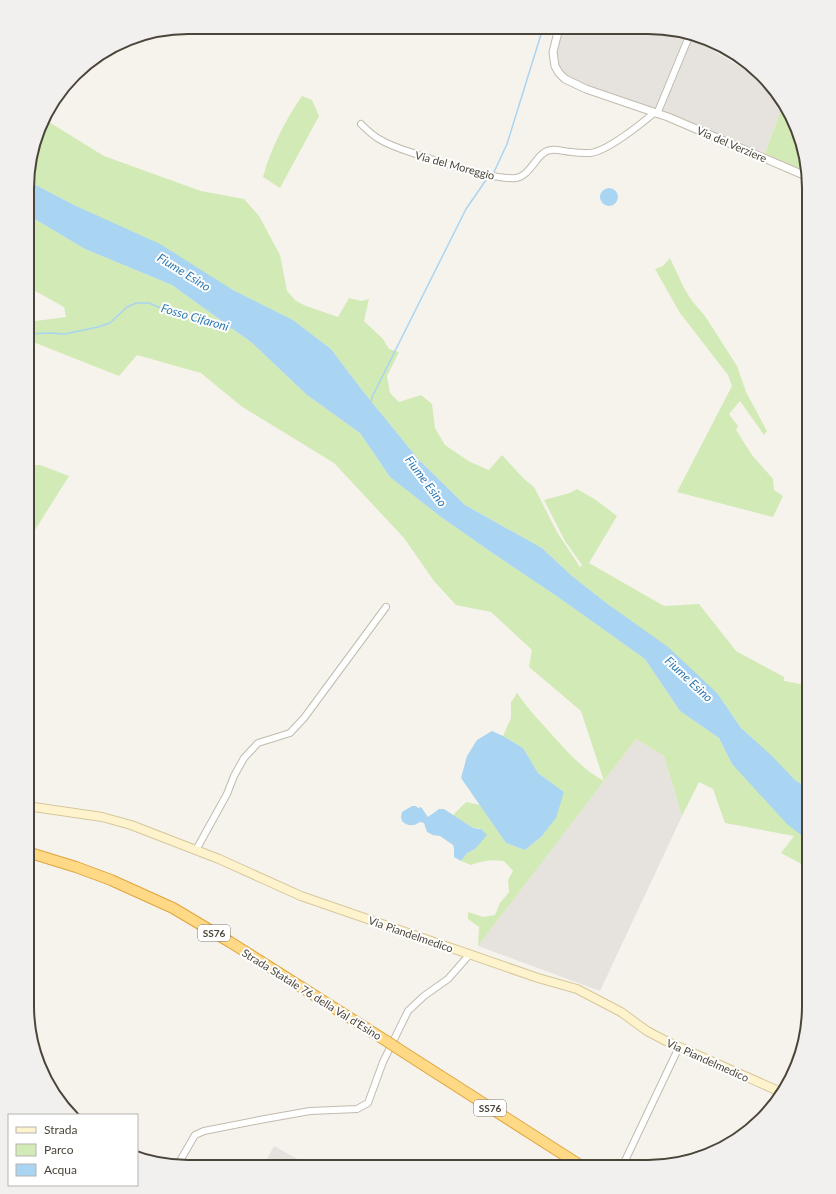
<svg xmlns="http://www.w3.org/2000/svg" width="836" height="1194" viewBox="0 0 836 1194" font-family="Lato,sans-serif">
  <rect width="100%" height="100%" fill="#f6f3ec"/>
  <path fill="#e6e2dd" d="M562 28H670L685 33 763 81 783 105 765 153 662 112 573 81 563 74 557 65 556 54Z
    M636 739 664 756 682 816 600 991 478 946Z
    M274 1146 310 1166H263Z"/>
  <path fill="#d2eab5" d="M302 96 312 100 319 116 280 188 263 177C270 150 286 119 302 96Z
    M783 105 793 117 805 171 765 153Z
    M44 119 104 156 201 191 244 199 259 216 280 255 287 291 296 301 306 306 338 317 349 298 361 301 369 299 364 321 383 339 389 349 399 352 387 376 390 393 399 402 421 395 432 404 435 428 445 445 470 462 489 470 502 455 524 479 534 487 557 532 580 567 582 565 565 541 544 500 570 493 577 489 596 500 617 516 589 563 664 606 699 604 736 651 784 677V681L800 684 809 690V788L796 781 771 756 741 728 717 693 609 605 572 576 542 548 465 505 419 460 362 390 331 349 293 320 233 290 206 274 28 181V166Z
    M28 215 85 249 172 285 251 342 307 395 360 433 390 477 441 517 491 552 558 597 645 659 680 711 719 738 732 764 805 838H809V868L781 853 794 836 725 823 713 789 699 782 682 816 664 756 636 739 478 946 479 927 468 919V912L483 917 495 915 500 903 509 892 508 880 513 871 504 861C491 859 482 861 471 865L461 861 467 853 475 849 483 831 479 828H473L453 815 466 802 480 805 506 843 525 850 541 837 564 792 538 773 523 748 503 736 511 718V702L517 693C525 705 535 716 545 727 563 747 580 768 604 781L581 711 529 667 532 650 491 612 456 605 434 581 404 538 334 463 241 406 201 373 137 355 119 376 28 340V322L66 317 64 307 28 287Z
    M670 258 684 288 692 301 705 316 737 366 746 392 767 431 764 435 740 401 729 414 738 426 736 430 752 455 773 479 774 490 783 496 773 517 677 492 732 386 728 375 680 313 655 269 663 266Z
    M28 465H40L69 476 28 541Z"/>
  <path fill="#a9d4f2" d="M28 181 76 206 160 244 233 290 293 320 331 349 362 390 419 460 465 505 542 548 572 576 609 605 668 647 717 693 741 728 772 756 796 781 809 788V838H805L787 824 732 764 719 738 680 711 645 659 558 597 491 552 441 517 390 477 360 433 307 395 251 342 172 285 85 249 28 215Z
    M600 197a9 9 0 1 1 18 0a9 9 0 1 1-18 0Z
    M492 731 503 736 523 748 538 773 564 792 556 818 541 837 525 850 506 843 461 778 467 756 477 740Z
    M412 806H416L418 808 421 807 428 817 439 809H444L473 828 481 829 487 835 475 849 467 853 461 861 454 857V848L453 845 440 836 433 835 427 832 424 823 420 822C414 826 408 827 402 821L401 817 402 812Z"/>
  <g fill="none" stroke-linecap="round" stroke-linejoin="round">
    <path stroke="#a9d4f2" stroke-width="1.5" d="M494 172 507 144 543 28
      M28 334 50 333 65 334 98 327 110 323 127 307 136 303H149L158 307 173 309 186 314 197 315 220 326 233 328
      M371 402 372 397 466 209 486 180"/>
    <defs>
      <path id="minor" d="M657 114 688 39
        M361 124C367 130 372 135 379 139 392 147 407 151 422 156 445 164 468 171 492 176 500 177 508 179 516 178 531 176 537 151 551 150 558 149 565 152 572 152 578 153 584 153 590 153 606 152 641 124 654 113
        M196 850 227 794 234 776 244 758 258 743 290 733 304 718 386 607
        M177 1166 195 1135 204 1131 265 1119 310 1111 357 1109 368 1103 383 1062 408 1011 424 996 448 979 470 954
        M622 1167 679 1047"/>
      <path id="tertiary" d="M559 28 553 52 555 66 559 73 565 79 586 89 668 117 806 176"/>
      <path id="secondary" d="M27 806 102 817 131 825 219 859 301 896 538 978 577 989 621 1012 647 1031 666 1041 783 1093"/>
      <path id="trunk" d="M27 852 76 867 111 880 173 908 230 942 388 1042
        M397 1048 583 1167"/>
    </defs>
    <use href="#minor" stroke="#c2bbae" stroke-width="8"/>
    <use href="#tertiary" stroke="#c2bbae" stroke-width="9"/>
    <use href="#secondary" stroke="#d6c79b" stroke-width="10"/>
    <use href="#trunk" stroke="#e0a43c" stroke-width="12"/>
    <use href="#minor" stroke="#fff" stroke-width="6"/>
    <use href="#tertiary" stroke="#fff" stroke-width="7"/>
    <use href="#secondary" stroke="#fff3cd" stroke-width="8"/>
    <use href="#trunk" stroke="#ffd985" stroke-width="10"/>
    <defs>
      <path id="rail" d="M696 36 756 73"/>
    </defs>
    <use href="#rail" stroke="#9a9a9a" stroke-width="3"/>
    <use href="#rail" stroke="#fff" stroke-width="1.5" stroke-dasharray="4.5" stroke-linecap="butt"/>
    <defs>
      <path id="trunk-bridge" d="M388 1042 397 1048"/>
    </defs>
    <use href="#trunk-bridge" stroke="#e0a43c" stroke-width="12" stroke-linecap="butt"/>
    <use href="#trunk-bridge" stroke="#ffd985" stroke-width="10"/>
  </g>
  <g text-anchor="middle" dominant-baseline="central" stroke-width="4" stroke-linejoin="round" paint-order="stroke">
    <g fill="#fff" stroke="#817c74" stroke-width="1">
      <rect x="198" y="925" width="32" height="16" rx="3"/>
      <rect x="474" y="1100" width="32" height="16" rx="3"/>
    </g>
    <g font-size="10" font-weight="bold" fill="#4b4439">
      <text x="214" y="933">SS76</text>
      <text x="490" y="1108">SS76</text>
    </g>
    <g font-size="11" fill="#4b4439" stroke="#fff">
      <text transform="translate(732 144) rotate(23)">Via del Verziere</text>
      <text transform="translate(455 165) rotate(15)">Via del Moreggio</text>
      <text transform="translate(411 934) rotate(19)">Via Piandelmedico</text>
      <text transform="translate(312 994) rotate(32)">Strada Statale 76 della Val d'Esino</text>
      <text transform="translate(708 1060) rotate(24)">Via Piandelmedico</text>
    </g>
    <g font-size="12" font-style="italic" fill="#2e7ab2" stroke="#fff">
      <text transform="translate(184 272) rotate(32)">Fiume Esino</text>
      <text transform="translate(195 317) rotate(16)">Fosso Cifaroni</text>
      <text transform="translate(426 481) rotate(53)">Fiume Esino</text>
      <text transform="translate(689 679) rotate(43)">Fiume Esino</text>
    </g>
  </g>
  <path d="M0 0H836V1194H0ZM188 34H648A154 154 0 0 1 802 188V1006A154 154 0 0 1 648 1160H188A154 154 0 0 1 34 1006V188A154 154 0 0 1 188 34Z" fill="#f1f0ef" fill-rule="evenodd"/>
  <path fill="none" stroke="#4b4439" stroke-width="2" d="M188 34H648A154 154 0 0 1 802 188V1006A154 154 0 0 1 648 1160H188A154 154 0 0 1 34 1006V188A154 154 0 0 1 188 34Z"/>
  <rect x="8" y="1114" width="130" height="72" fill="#ffffff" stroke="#b7b4b0"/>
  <rect x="16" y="1127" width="20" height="6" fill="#fff3cd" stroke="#b7b4b0"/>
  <text x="44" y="1134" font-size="12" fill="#4b4439">Strada</text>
  <rect x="16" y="1144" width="20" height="12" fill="#d2eab5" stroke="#b7b4b0"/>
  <text x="44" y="1154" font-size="12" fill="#4b4439">Parco</text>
  <rect x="16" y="1164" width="20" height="12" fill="#a9d4f2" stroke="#b7b4b0"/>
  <text x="44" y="1174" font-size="12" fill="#4b4439">Acqua</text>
</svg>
